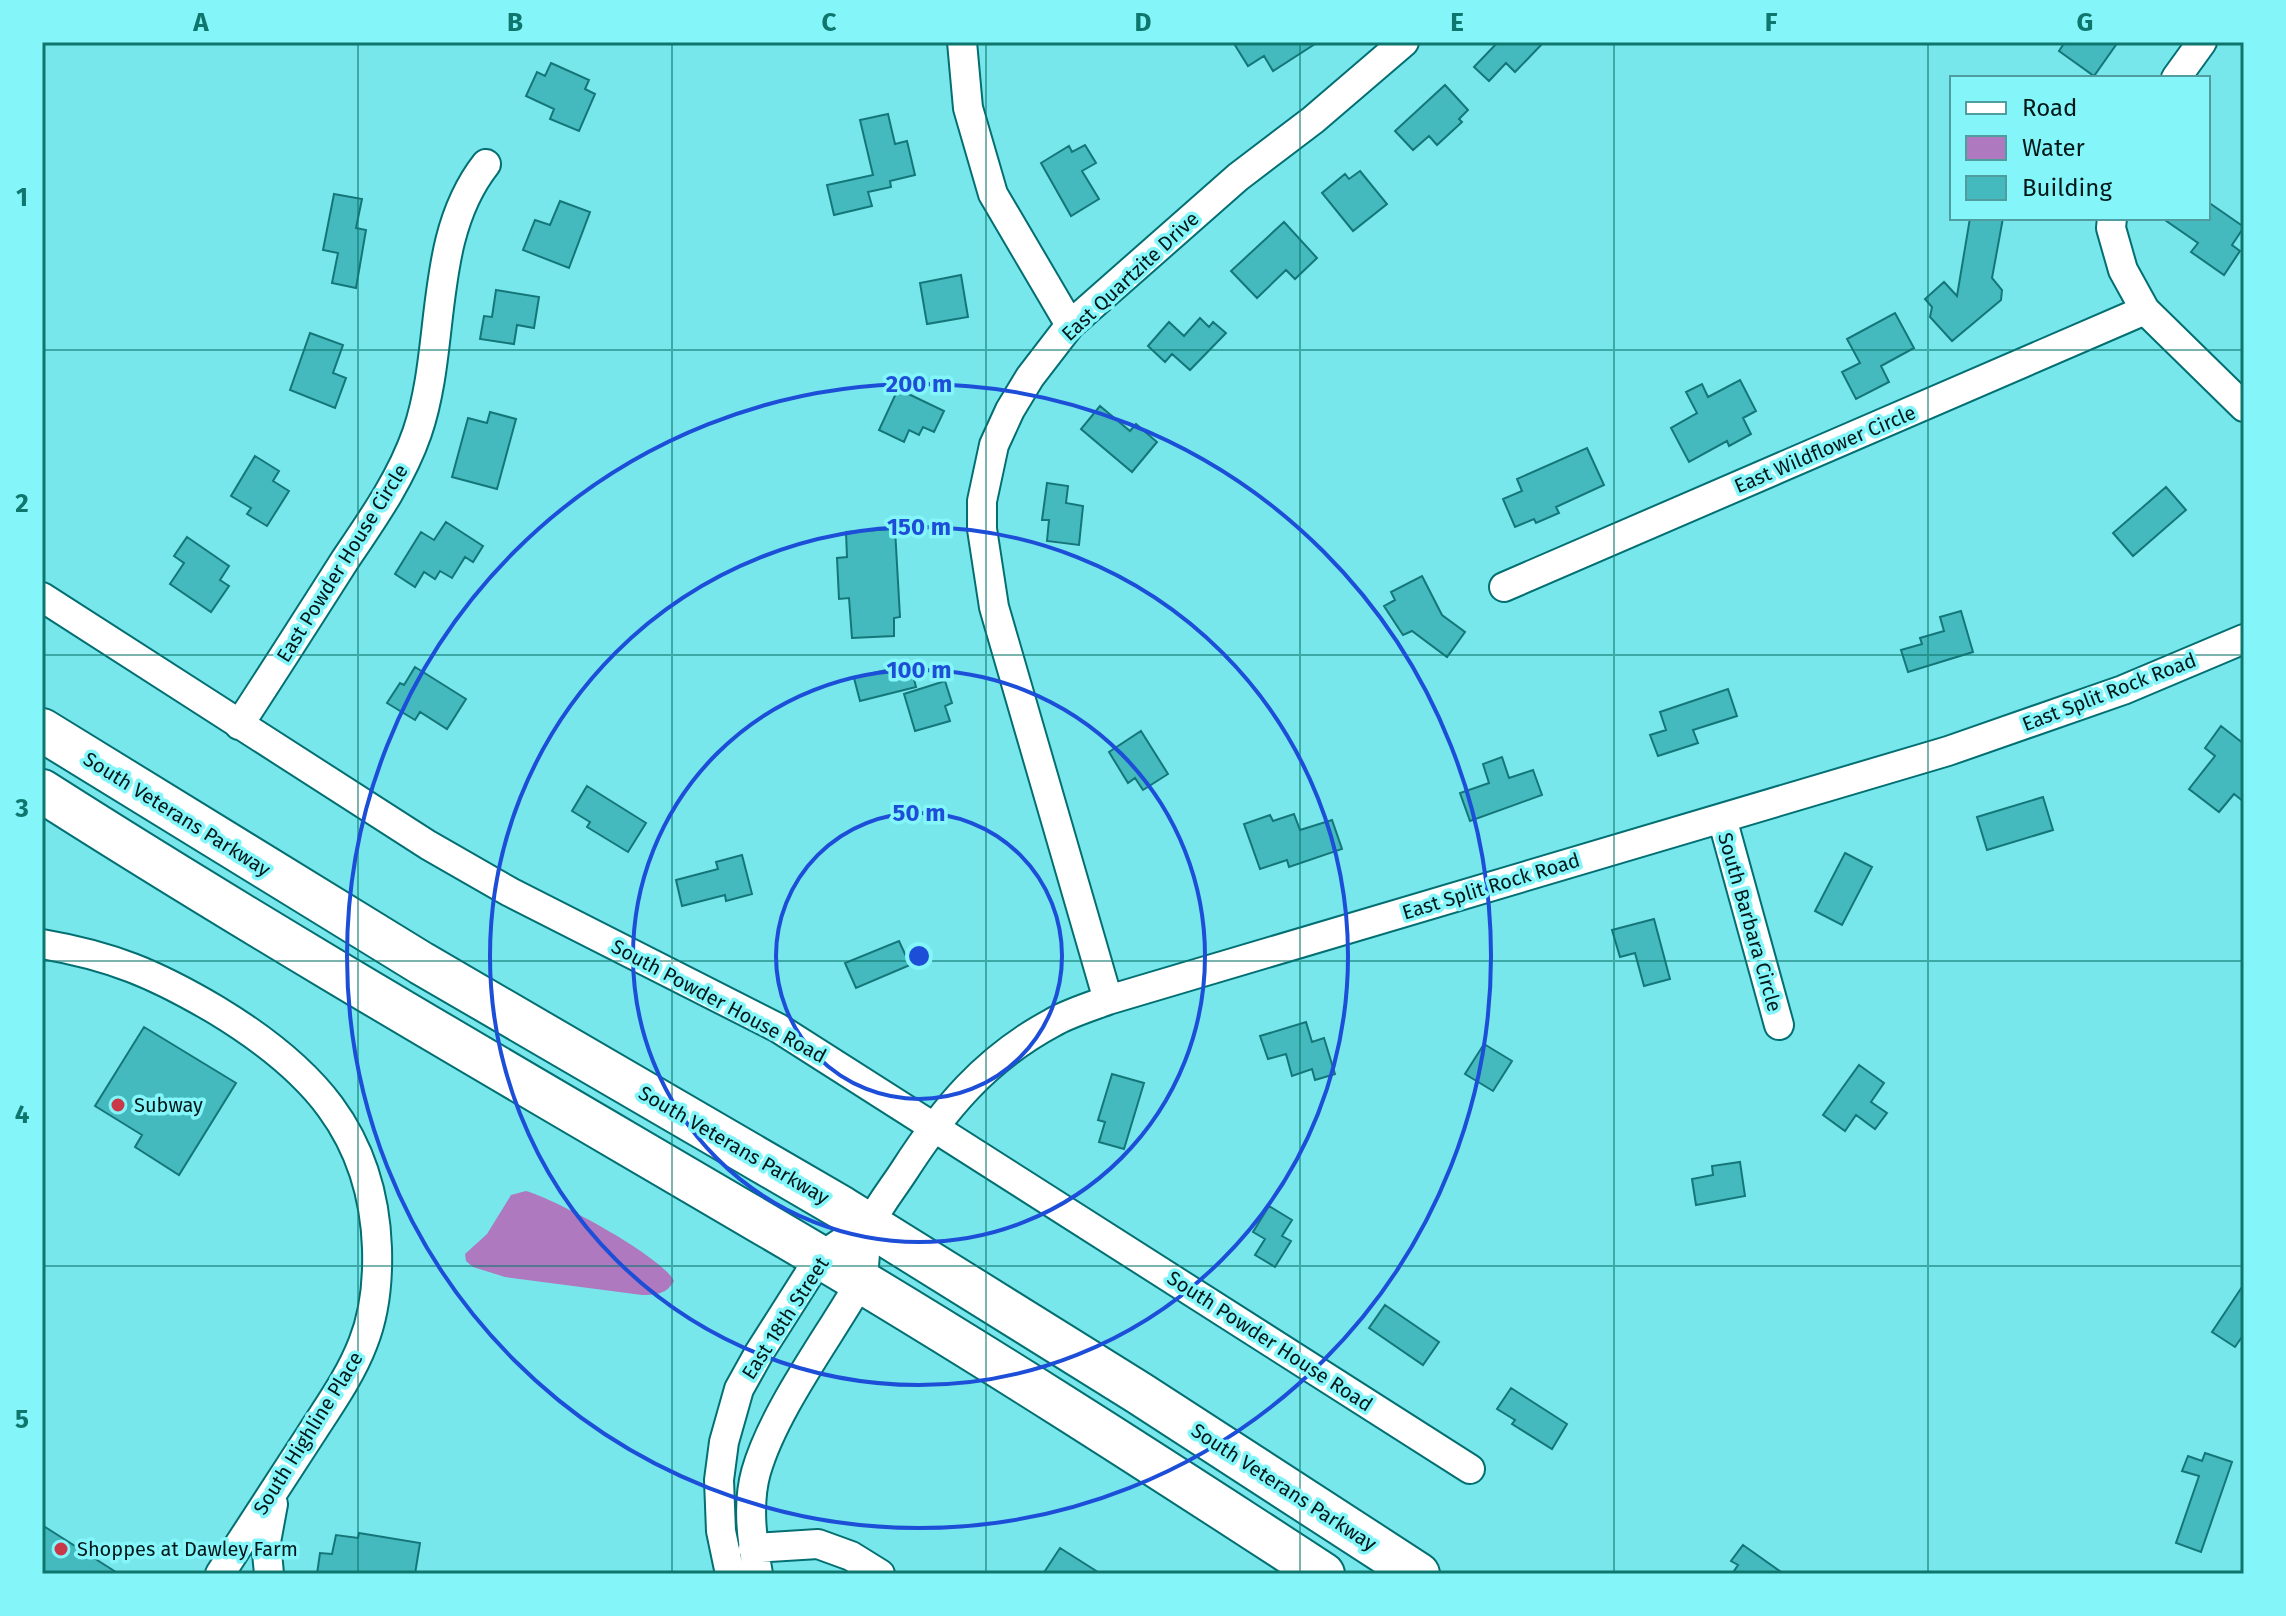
<svg xmlns="http://www.w3.org/2000/svg" width="2286" height="1616" viewBox="0 0 2286 1616" font-family="'Fira Sans',sans-serif">
  <rect width="100%" height="100%" fill="#77e7eb"/>
  <path fill="#ae79be" d="M526 1191C555 1199 662 1256 674 1281 667 1294 656 1295 642 1295L505 1277 473 1267 466 1261 465 1254 487 1234 511 1195Z"/>
  <path fill="#44babe" stroke="#157679" stroke-width="2" d="M1233 42H1318L1273 71 1264 56 1248 66Z
    M1498 42H1544L1515 72 1506 63 1489 81 1474 67Z
    M2065 42H2118L2094 76 2059 51Z
    M551 63 589 80 585 89 595 94 579 131 550 119 554 109 526 96 537 72 545 76Z
    M1445 85 1468 110 1459 119 1462 122 1437 145 1429 136 1413 150 1395 131Z
    M888 114 895 144 907 141 915 175 890 181 891 187 868 192 872 206 834 215 827 185 873 175 860 120Z
    M1085 145 1096 163 1082 171 1099 199 1071 216 1041 163 1069 146 1072 152Z
    M1360 171 1387 204 1353 231 1322 193 1345 174 1349 179Z
    M334 194 362 199 356 228 366 230 356 288 332 283 338 253 323 250Z
    M560 201 590 212 569 268 523 250 535 220 550 225Z
    M2208 202 2244 227 2232 245 2240 251 2224 275 2191 252 2198 243 2162 218H2208Z
    M1970 218H2003L1992 278 2002 290 2001 300 1952 341 1930 317 1932 307 1925 299 1944 282 1957 296Z
    M1284 222 1317 258 1295 279 1286 270 1257 298 1231 271Z
    M961 275 968 317 927 324 920 283Z
    M496 290 539 297 534 328 517 325 514 344 480 339 484 316 492 317Z
    M1895 313 1914 348 1881 366 1889 382 1856 399 1842 372 1860 363 1847 339Z
    M1200 318 1209 327 1213 322 1226 333 1190 370 1172 354 1165 362 1148 346 1169 322 1184 336Z
    M310 333 343 345 333 373 346 378 335 408 290 390Z
    M1740 380 1756 411 1743 418 1751 434 1729 446 1727 441 1689 462 1671 428 1697 413 1686 392 1702 384 1708 397Z
    M898 389 944 411 934 432 923 427 919 435 909 430 904 442 879 430Z
    M1100 406 1130 431 1136 424 1157 442 1132 472 1081 429Z
    M490 412 516 419 497 489 452 477 468 418 487 423Z
    M1587 448 1604 485 1556 507 1559 513 1536 523 1534 519 1515 527 1503 499 1522 491 1517 479Z
    M255 456 279 471 273 481 289 491 267 526 247 514 251 508 231 496Z
    M1047 483 1068 486 1066 503 1083 506 1079 545 1047 541 1049 520H1042Z
    M2166 487 2186 510 2133 556 2113 533Z
    M446 522 483 546 473 562 465 557 452 578 440 571 435 579 424 572 415 587 395 574 421 532 434 540Z
    M895 529 900 617 894 618V636L852 638 849 598 839 599 837 558 847 557 846 532Z
    M187 537 229 566 220 580 229 586 211 612 170 584 184 563 174 556Z
    M1422 576 1442 615 1465 632 1447 657 1412 631 1403 635 1384 606 1395 600 1391 592Z
    M1961 611 1973 652 1908 672 1901 650 1922 644 1920 638 1944 631 1940 617Z
    M910 664 916 687 860 701 854 678Z
    M415 667 466 699 447 729 420 712 415 720 387 703 400 683 404 685Z
    M945 681 952 703 945 706 950 721 915 731 904 694Z
    M1728 689 1737 716 1693 730 1698 743 1658 756 1650 735 1666 730 1660 712Z
    M2221 726 2244 744V802L2234 794 2219 812 2189 789 2215 756 2205 748Z
    M1141 731 1168 774 1143 790 1135 778 1128 783 1109 752Z
    M1502 757 1509 778 1533 770 1542 795 1470 821 1460 793 1489 783 1483 764Z
    M587 786 646 823 628 852 587 827 590 822 572 811Z
    M2043 797 2053 830 1987 850 1977 817Z
    M1294 814 1300 830 1332 820 1342 849 1289 867 1287 860 1260 869 1244 824 1270 815 1273 821Z
    M1845 853 1872 867 1842 925 1815 911Z
    M742 855 752 894 726 901 725 895 682 906 676 880 718 869 716 862Z
    M1654 919 1670 979 1644 986 1635 953 1620 957 1612 930Z
    M899 941 910 965 856 988 845 963Z
    M1306 1022 1312 1042 1324 1038 1335 1074 1315 1080 1312 1069 1292 1076 1286 1054 1268 1059 1260 1036Z
    M144 1027 236 1083 179 1175 135 1147 142 1135 95 1106Z
    M1484 1044 1512 1061 1493 1091 1465 1074Z
    M1859 1065 1884 1083 1871 1102 1887 1113 1875 1129 1856 1115 1845 1131 1823 1115Z
    M1112 1074 1144 1083 1124 1149 1099 1142 1105 1122 1098 1120Z
    M1740 1162 1745 1196 1696 1205 1692 1179 1713 1175 1712 1166Z
    M1269 1206 1292 1220 1282 1236 1291 1241 1275 1267 1255 1255 1265 1239 1253 1232Z
    M2244 1284V1334L2235 1347 2212 1332Z
    M1385 1305 1439 1342 1423 1365 1369 1328Z
    M1511 1388 1567 1424 1552 1449 1512 1424 1515 1420 1497 1409Z
    M2205 1453 2232 1462 2201 1552 2176 1543 2199 1476 2182 1471 2188 1456 2202 1461Z
    M42 1525 119 1574H42Z
    M359 1533 420 1543 415 1574H317L320 1553 332 1554 336 1535 358 1538Z
    M1743 1545 1784 1574H1732L1738 1565 1731 1561Z
    M1060 1548 1101 1574H1043Z"/>
  <g fill="none" stroke-linecap="round" stroke-linejoin="round">
    <defs>
      <path id="minor" d="M962 42 968 108 993 194 1070 325
        M2176 78 2202 42
        M2112 218 2111 228 2123 270 2145 310 2244 407
        M1504 587 2145 310
        M42 597 428 845 510 892 778 1028 1470 1469
        M239 725C275 670 310 615 345 560 372 520 401 479 417 433 447 346 427 239 486 164
        M1722 818 1779 1025
        M42 944C112 956 155 974 216 1010 310 1067 373 1132 377 1248 378 1280 375 1313 363 1343 350 1377 328 1407 309 1437 279 1483 249 1529 220 1574
        M1108 1000 994 607 982 529V501L994 445 1010 410 1030 377 1070 325 1238 177 1313 120 1404 42
        M753 1548 818 1544 851 1556 880 1574
        M269 1574 266 1542 273 1504
        M730 1574 721 1531 719 1480 724 1442 739 1389 759 1353 820 1257 869 1224
        M758 1574C752 1541 747 1504 756 1472 773 1412 826 1341 858 1286 869 1268 861 1241 871 1222 880 1204 893 1188 904 1171 944 1109 985 1059 1052 1023 1069 1013 1090 1007 1108 1000L1948 751 2123 690 2244 639"/>
      <path id="highway" d="M42 730 421 963 842 1208 1139 1393 1418 1574
        M42 791C288 948 542 1093 793 1241 973 1347 1148 1460 1323 1574"/>
    </defs>
    <use href="#minor" stroke="#046f72" stroke-width="32"/>
    <use href="#highway" stroke="#046f72" stroke-width="46"/>
    <use href="#minor" stroke="#fff" stroke-width="28"/>
    <use href="#highway" stroke="#fff" stroke-width="42"/>
  </g>
  <path fill="none" stroke="#0f766e" stroke-width="2" stroke-opacity="0.55" d="M358 42V1574M672 42V1574M986 42V1574M1300 42V1574M1614 42V1574M1928 42V1574M42 350H2244M42 655H2244M42 961H2244M42 1266H2244"/>
  <g fill="none" stroke="#1d4ed8" stroke-width="4">
    <circle cx="919" cy="956" r="143"/>
    <circle cx="919" cy="956" r="286"/>
    <circle cx="919" cy="956" r="429"/>
    <circle cx="919" cy="956" r="572"/>
  </g>
  <g fill="#c9394a" stroke="#84f5f9" stroke-width="3">
    <circle cx="118" cy="1105" r="8"/>
    <circle cx="61" cy="1549" r="8"/>
  </g>
  <g text-anchor="middle" dominant-baseline="central" stroke-width="7" stroke-linejoin="round" paint-order="stroke">
    <g font-size="20" fill="#011819" stroke="#84f5f9">
      <text transform="translate(1130 276) rotate(-43)">East Quartzite Drive</text>
      <text transform="translate(1825 449) rotate(-23)">East Wildflower Circle</text>
      <text transform="translate(342 563) rotate(-58)">East Powder House Circle</text>
      <text transform="translate(2109 692) rotate(-21)">East Split Rock Road</text>
      <text transform="translate(177 814) rotate(32)">South Veterans Parkway</text>
      <text transform="translate(1491 886) rotate(-17)">East Split Rock Road</text>
      <text transform="translate(1750 922) rotate(74)">South Barbara Circle</text>
      <text transform="translate(719 1001) rotate(28)">South Powder House Road</text>
      <text transform="translate(734 1145) rotate(30)">South Veterans Parkway</text>
      <text transform="translate(785 1318) rotate(-57)">East 18th Street</text>
      <text transform="translate(1270 1341) rotate(33)">South Powder House Road</text>
      <text transform="translate(308 1433) rotate(-58)">South Highline Place</text>
      <text transform="translate(1284 1487) rotate(33)">South Veterans Parkway</text>
    </g>
    <g font-size="20" fill="#011819" stroke="#84f5f9" text-anchor="start">
      <text x="134" y="1105">Subway</text>
      <text x="77" y="1549">Shoppes at Dawley Farm</text>
    </g>
  </g>
  <circle cx="919" cy="956" r="12" fill="#1d4ed8" stroke="#84f5f9" stroke-width="4"/>
  <g font-size="24" text-anchor="middle" font-weight="bold" fill="#1d4ed8" stroke="#84f5f9" stroke-width="7" stroke-linejoin="round" paint-order="stroke">
    <text x="919" y="392">200 m</text>
    <text x="919" y="535">150 m</text>
    <text x="919" y="678">100 m</text>
    <text x="919" y="821">50 m</text>
  </g>
  <rect width="2286" height="1616" fill="none" stroke="#84f5f9" stroke-width="88"/>
  <rect x="1950" y="76" width="260" height="144" fill="#84f5f9" stroke="#509d9f" stroke-width="2"/>
  <rect x="1966" y="102" width="40" height="12" fill="#ffffff" stroke="#509d9f" stroke-width="2"/>
  <text x="2022" y="116" font-size="24" fill="#011819">Road</text>
  <rect x="1966" y="136" width="40" height="24" fill="#ae79be" stroke="#509d9f" stroke-width="2"/>
  <text x="2022" y="156" font-size="24" fill="#011819">Water</text>
  <rect x="1966" y="176" width="40" height="24" fill="#44babe" stroke="#509d9f" stroke-width="2"/>
  <text x="2022" y="196" font-size="24" fill="#011819">Building</text>
  <rect x="44" y="44" width="2198" height="1528" fill="none" stroke="#0f766e" stroke-width="3"/>
  <g font-size="26" text-anchor="middle" font-weight="bold" fill="#0f766e">
    <text x="201" y="31">A</text>
    <text x="515" y="31">B</text>
    <text x="829" y="31">C</text>
    <text x="1143" y="31">D</text>
    <text x="1457" y="31">E</text>
    <text x="1771" y="31">F</text>
    <text x="2085" y="31">G</text>
    <text x="22" y="206">1</text>
    <text x="22" y="512">2</text>
    <text x="22" y="817">3</text>
    <text x="22" y="1123">4</text>
    <text x="22" y="1428">5</text>
  </g>
</svg>
